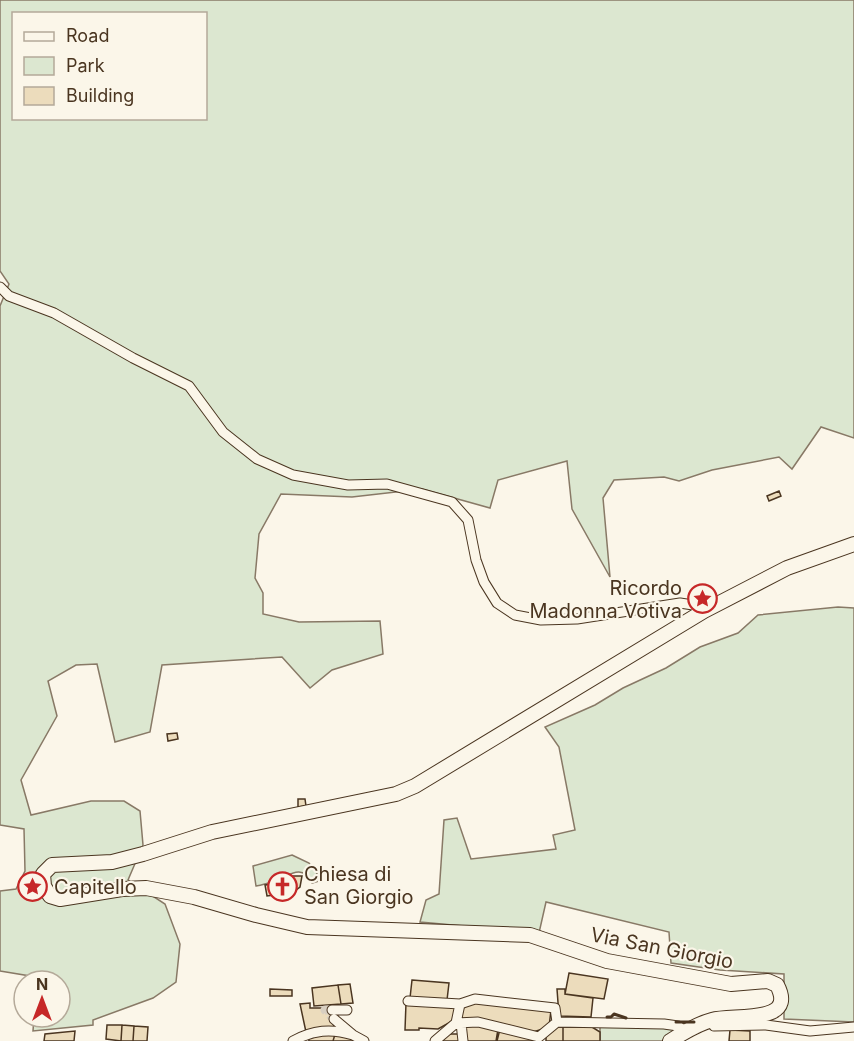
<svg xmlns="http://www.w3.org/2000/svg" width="854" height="1041" viewBox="0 0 854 1041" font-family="Inter,sans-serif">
  <rect width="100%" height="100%" fill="#fbf6e9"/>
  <path fill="#dce7d0" stroke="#887966" stroke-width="1.5" fill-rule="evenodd" d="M0 0H854V438L821 427 792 469 779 457 712 470 679 481 664 477 614 480 603 498 610 577 572 509 567 461 498 480 490 508 422 489 352 497 281 494 259 534 255 578 263 593V614L299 622 380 621 383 654 332 670 310 688 282 657 162 665 150 732 115 742 97 664 76 665 48 681 57 716 21 780 31 815 91 801H124L140 811 143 845 128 880 165 904 180 944 176 982 153 998 93 1020V1025L33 1031 34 1017H60V981H36V977L0 971V891L16 889 25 871 24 829 0 825V306L9 284 0 271ZM14 14H206V118H14Z
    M838 607 854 608V1022L784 1019V974L720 970 671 963 669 932 546 902 539 933 420 922 426 900 439 894 444 820 457 818 471 859 556 849 553 835 575 830 559 747 545 727 595 705 623 688 666 668 700 647 738 633 758 615Z
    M292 855 309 863 322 880 312 883C302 863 290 875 275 881 269 883 262 885 256 886L253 866Z
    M600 1025 676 1028 664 1041H600Z"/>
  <path fill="#ecdcbc" stroke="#4a3520" stroke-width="1.5" d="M779 491 781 496 769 501 767 496Z
    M177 733 178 739 168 741 167 734Z
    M298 799H305L306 806 298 807Z
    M291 876H302L300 887 292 893 267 896 265 885 286 883V877Z
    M569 973 608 979 604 999 565 994Z
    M412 980 449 983 447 1000 410 998Z
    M350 984 353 1003 341 1004 338 985Z
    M338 985 341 1004 314 1006 312 988Z
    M270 989 292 990V996H270Z
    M557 989H565V994L593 998 591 1017 559 1016Z
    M471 1002 551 1010 549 1027 530 1033 459 1018 461 1010Z
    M310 1003V1008H332L336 1026 306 1032 300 1004Z
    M406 1003 456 1005V1019L438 1029 419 1028V1030H405Z
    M465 1024 498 1029 496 1041H466Z
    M107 1025H122L121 1041 106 1039Z
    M122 1025 134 1026 133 1041H121Z
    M134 1026 148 1027 147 1041H133Z
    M553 1027H563V1041H546V1033Z
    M563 1027H592L600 1032V1041H563Z
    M500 1029 536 1041H497Z
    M730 1030 750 1031V1041H729Z
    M75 1031 74 1041H44L45 1034Z
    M336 1031 360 1041H333Z
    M336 1031 333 1041H309L308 1036Z
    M445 1034H459V1041H437Z"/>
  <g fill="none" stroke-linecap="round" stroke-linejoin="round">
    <path stroke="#d8cfc1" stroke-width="9" stroke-dasharray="9 4.5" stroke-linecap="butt" d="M332 1010H325L334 1019"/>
    <defs>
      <path id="street" d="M0 287 9 296 54 313 133 358 189 386 223 432 257 459 293 475 348 485 387 484 452 502 468 520 476 560 484 582 497 603 515 615 541 620 577 619 680 603 693 605 704 611
        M408 1001 460 1004
        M332 1010H347
        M334 1019 353 1035 364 1041
        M712 1020 714 1026 766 1025 810 1031 854 1027
        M456 1023 478 1022 539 1037 557 1022 664 1024 678 1026 685 1031
        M456 1023 460 1004 475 999 555 1008 557 1022
        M461 1023 463 1041
        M293 1041C313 1030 331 1028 353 1035
        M435 1041 456 1023"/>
      <path id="secondary" d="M670 1041C683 1033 697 1024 712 1020 734 1014 798 1025 777 985L768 981 731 984 607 961 530 935 307 927 256 915 194 897 146 888 122 889 60 899 50 896 44 886 43 874 52 865 112 862 143 854 212 832 396 794 415 786 704 611 787 568 854 544"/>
    </defs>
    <use href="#street" stroke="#4a3520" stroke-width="11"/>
    <use href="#secondary" stroke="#4a3520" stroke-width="16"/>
    <use href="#street" stroke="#fbf6e9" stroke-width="9"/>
    <use href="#secondary" stroke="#fbf6e9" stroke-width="14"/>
    <path stroke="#4a3520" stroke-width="3" d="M607 1017H611L614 1014 626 1018
      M676 1022H694"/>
  </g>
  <defs>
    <symbol id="sight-ring" viewBox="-11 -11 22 22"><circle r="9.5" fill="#fbf6e9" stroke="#c62828" stroke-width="1.5"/><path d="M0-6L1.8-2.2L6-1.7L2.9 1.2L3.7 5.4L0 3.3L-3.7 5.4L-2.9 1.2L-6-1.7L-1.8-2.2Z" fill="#c62828"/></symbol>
    <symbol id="church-ring" viewBox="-11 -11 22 22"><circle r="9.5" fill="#fbf6e9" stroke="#c62828" stroke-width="1.5"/><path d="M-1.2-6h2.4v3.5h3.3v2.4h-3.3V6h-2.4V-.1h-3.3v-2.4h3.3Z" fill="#c62828"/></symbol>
  </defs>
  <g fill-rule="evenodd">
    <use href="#sight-ring" x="686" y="582" width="33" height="33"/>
    <use href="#church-ring" x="266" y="870" width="33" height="33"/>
    <use href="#sight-ring" x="16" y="870" width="33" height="33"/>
  </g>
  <g text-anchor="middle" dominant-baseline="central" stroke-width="4.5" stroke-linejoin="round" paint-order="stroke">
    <g font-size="20" fill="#4a3520" stroke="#fbf6e9" text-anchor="start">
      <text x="682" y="588" text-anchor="end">Ricordo<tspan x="682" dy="23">Madonna Votiva</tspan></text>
      <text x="304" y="874">Chiesa di<tspan x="304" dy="23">San Giorgio</tspan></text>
      <text x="54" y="887">Capitello</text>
    </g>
    <g font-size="20" fill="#4a3520" stroke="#fbf6e9">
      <text transform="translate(662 948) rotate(11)">Via San Giorgio</text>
    </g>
  </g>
  <rect x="12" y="12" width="195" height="108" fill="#fbf6e9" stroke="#b4a999" stroke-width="1.5"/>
  <rect x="24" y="32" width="30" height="9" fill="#fbf6e9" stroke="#b4a999" stroke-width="1.5"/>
  <text x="66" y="42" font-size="18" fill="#4a3520">Road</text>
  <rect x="24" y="57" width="30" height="18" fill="#dce7d0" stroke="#b4a999" stroke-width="1.5"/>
  <text x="66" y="72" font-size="18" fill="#4a3520">Park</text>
  <rect x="24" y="87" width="30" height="18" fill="#ecdcbc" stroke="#b4a999" stroke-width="1.5"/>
  <text x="66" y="102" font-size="18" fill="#4a3520">Building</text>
  <g transform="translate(42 999)"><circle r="28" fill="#fbf6e9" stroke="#b4a999" stroke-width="1.5"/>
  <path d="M0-4.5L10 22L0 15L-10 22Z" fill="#c62828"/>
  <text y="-9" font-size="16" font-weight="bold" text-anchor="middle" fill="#4a3520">N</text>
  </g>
</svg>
